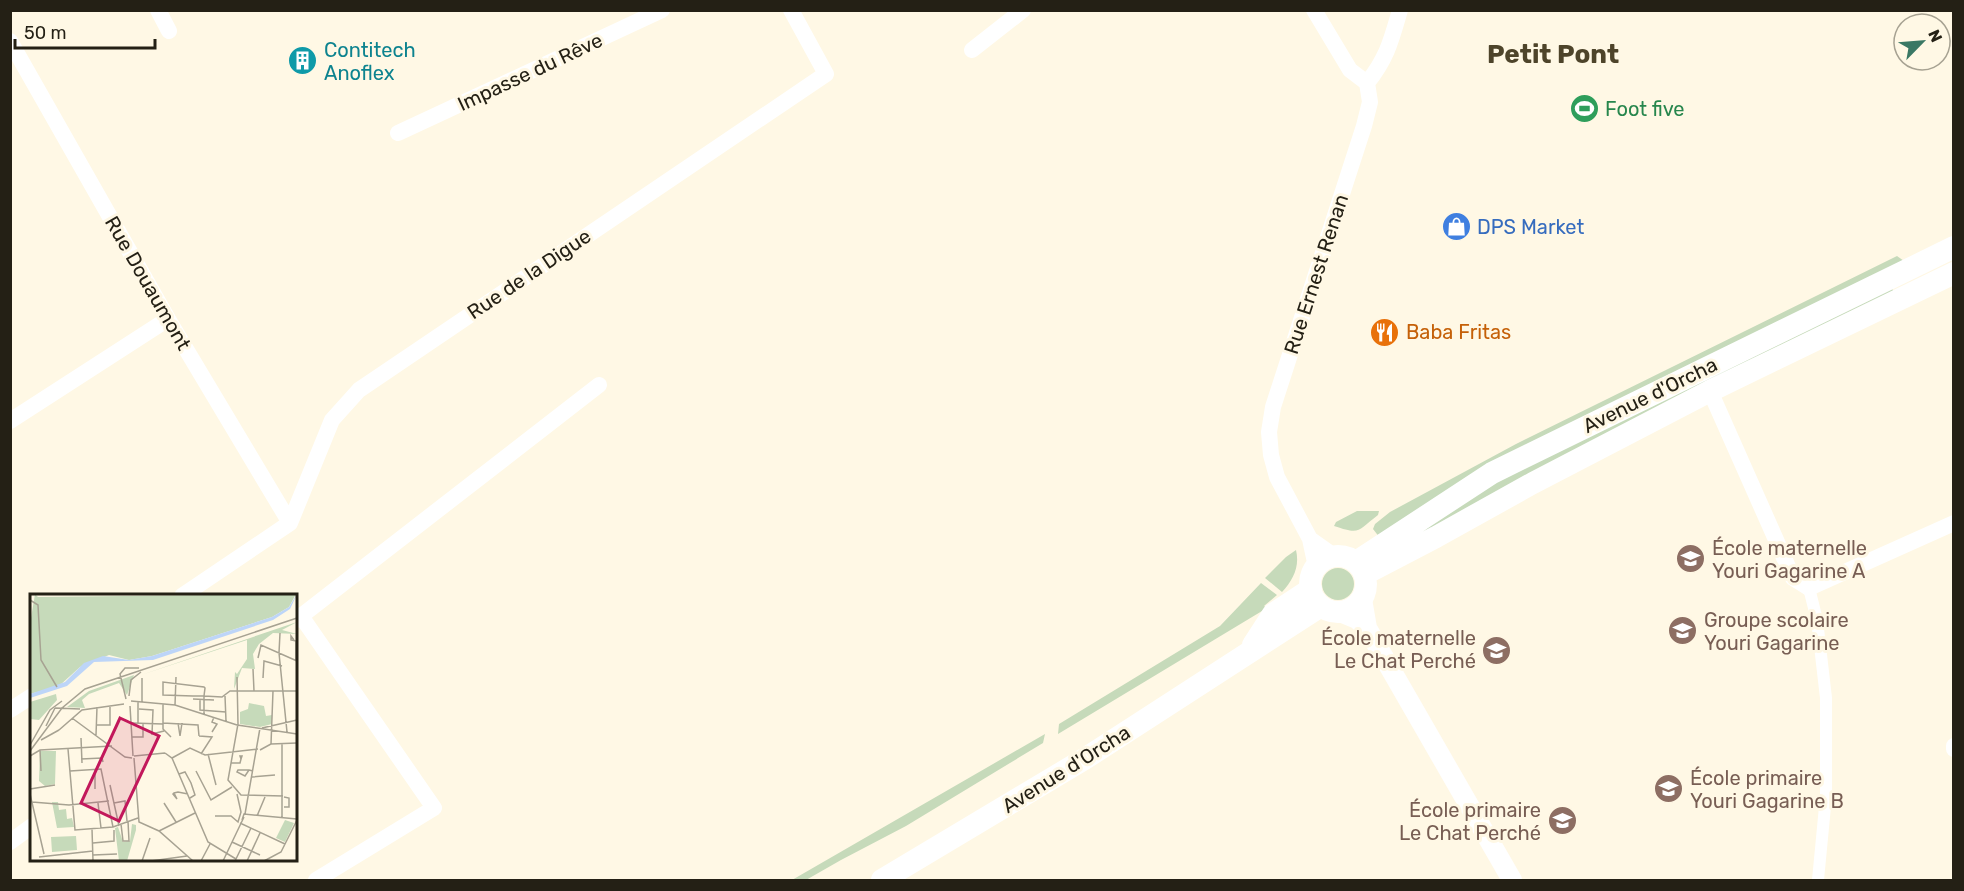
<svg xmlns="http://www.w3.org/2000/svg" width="1964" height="891" viewBox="0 0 1964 891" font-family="Rubik,sans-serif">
  <rect width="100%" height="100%" fill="#fff8e5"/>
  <path fill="#c6daba" d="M1897 256 1904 261 1380 538 1373 529 1375 524 1390 512 1516 444Z
    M1892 288 1894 293 1394 554 1471 494Z
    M1357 511H1379L1378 515C1357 531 1361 535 1334 526L1336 522Z
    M1296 550C1300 567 1293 580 1282 592L1265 578 1286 557Z
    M1322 584a16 16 0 1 1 32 0a16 16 0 1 1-32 0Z
    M1261 583 1277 595 1264 606 1267 608 1058 734 1059 724 1220 626Z
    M1045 734 1043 743 906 826 841 860 806 880H792Z"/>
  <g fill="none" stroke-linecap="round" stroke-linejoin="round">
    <path stroke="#fff" stroke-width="12" d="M1809 588 1817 620 1826 698V796L1818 880"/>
    <path stroke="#fff" stroke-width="16" d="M158 10 169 31
      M1314 10 1350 70 1367 83
      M10 41 168 319 290 523
      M972 50 1023 10
      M398 133 662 10
      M1710 391 1793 578 1809 588 1954 523
      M10 421 168 319
      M290 523 332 420 359 390 826 74 791 10
      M1310 539 1334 556
      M1316 567 1310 539 1277 477 1271 455 1269 432 1273 407 1364 126 1370 102 1367 83C1387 58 1391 41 1400 10
      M182 596 290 523
      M301 616 434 808 316 880
      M296 620 599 385
      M10 710 32 696
      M1954 746V749
      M10 842 32 826"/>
    <path stroke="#fff" stroke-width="20" d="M1362 599 1367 628
      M1340 612 1357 619 1367 628 1512 880"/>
    <path stroke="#fff" stroke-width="22" d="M1310 584a28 28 0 1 1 56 0a28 28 0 1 1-56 0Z
      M1356 562 1492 473 1954 247
      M1365 574 1436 537 1533 483 1710 391 1954 273
      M1253 645 1273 614 1311 589
      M882 880 1086 758 1321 606"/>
  </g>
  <defs>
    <symbol id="building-disc" viewBox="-11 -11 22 22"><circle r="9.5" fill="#0f9aa8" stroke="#fff8e5"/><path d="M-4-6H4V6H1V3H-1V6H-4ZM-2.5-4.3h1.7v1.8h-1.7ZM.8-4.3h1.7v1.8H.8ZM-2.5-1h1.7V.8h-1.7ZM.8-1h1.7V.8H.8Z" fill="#fff"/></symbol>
    <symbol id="stadium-disc" viewBox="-11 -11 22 22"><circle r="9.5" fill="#2e9e5b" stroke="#fff8e5"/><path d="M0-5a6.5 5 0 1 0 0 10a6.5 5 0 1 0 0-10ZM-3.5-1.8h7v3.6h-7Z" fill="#fff"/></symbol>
    <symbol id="shop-disc" viewBox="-11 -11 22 22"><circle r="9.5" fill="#3f7fe0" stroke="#fff8e5"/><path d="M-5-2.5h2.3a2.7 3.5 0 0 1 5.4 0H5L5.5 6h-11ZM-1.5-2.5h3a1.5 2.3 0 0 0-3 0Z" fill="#fff"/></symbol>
    <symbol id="restaurant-disc" viewBox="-11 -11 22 22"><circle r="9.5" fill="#e8710a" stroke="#fff8e5"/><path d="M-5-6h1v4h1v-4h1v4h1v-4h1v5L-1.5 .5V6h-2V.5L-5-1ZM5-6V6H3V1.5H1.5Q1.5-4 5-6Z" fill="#fff"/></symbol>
    <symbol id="school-disc" viewBox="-11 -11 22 22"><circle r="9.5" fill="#8d6e63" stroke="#fff8e5"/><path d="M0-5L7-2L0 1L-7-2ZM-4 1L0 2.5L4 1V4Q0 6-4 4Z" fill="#fff"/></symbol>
  </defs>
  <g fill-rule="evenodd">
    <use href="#building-disc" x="286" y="44" width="33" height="33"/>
    <use href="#stadium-disc" x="1568" y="92" width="33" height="33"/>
    <use href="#shop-disc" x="1440" y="210" width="33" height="33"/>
    <use href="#restaurant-disc" x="1368" y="316" width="33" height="33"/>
    <use href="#school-disc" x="1674" y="542" width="33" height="33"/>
    <use href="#school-disc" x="1666" y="614" width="33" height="33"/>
    <use href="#school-disc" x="1480" y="634" width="33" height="33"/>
    <use href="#school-disc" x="1652" y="772" width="33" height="33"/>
    <use href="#school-disc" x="1546" y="804" width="33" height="33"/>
  </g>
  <g text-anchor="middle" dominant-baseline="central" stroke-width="6" stroke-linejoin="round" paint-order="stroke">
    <g font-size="20" fill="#0d838f" stroke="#fff8e5" text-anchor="start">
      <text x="324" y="50">Contitech<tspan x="324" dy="23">Anoflex</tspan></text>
    </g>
    <g font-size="20" fill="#242015" stroke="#fff8e5">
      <text transform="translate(530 72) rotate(-25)">Impasse du Rêve</text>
      <text transform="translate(529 274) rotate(-34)">Rue de la Digue</text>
      <text transform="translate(1316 274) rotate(-72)">Rue Ernest Renan</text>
      <text transform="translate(148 283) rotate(60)">Rue Douaumont</text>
      <text transform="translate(1650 395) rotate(-26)">Avenue d'Orcha</text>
      <text transform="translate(1066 769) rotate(-32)">Avenue d'Orcha</text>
    </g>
    <g font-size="20" fill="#27864d" stroke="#fff8e5" text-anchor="start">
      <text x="1605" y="109">Foot five</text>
    </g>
    <g font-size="20" fill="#366cbe" stroke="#fff8e5" text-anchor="start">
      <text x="1477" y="227">DPS Market</text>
    </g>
    <g font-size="20" fill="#c56008" stroke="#fff8e5" text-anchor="start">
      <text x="1406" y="332">Baba Fritas</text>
    </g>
    <g font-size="20" fill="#785e54" stroke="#fff8e5" text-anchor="start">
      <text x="1712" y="548">École maternelle<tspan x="1712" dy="23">Youri Gagarine A</tspan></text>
      <text x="1704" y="620">Groupe scolaire<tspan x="1704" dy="23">Youri Gagarine</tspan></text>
      <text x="1476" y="638" text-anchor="end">École maternelle<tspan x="1476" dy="23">Le Chat Perché</tspan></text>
      <text x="1690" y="778">École primaire<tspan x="1690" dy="23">Youri Gagarine B</tspan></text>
      <text x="1541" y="810" text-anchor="end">École primaire<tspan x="1541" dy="23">Le Chat Perché</tspan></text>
    </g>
    <g font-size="26" font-weight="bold" fill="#4e442a" stroke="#fff8e5">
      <text x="1553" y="54">Petit Pont</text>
    </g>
  </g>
  <g transform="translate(30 594)">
    <rect width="267" height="267" fill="#fff8e5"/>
    <path d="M5 0 8 3 266 0 259 13 242 23 122 62 99 66 79 61 50 73 29 92 0 100V30ZM267 28 252 36 267 40 243 39 229 50 223 60 225 75 212 74 204 95 205 78 207 80 217 65V46L111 81ZM104 81 97 101 89 89 59 100 52 106 55 114 37 113 59 97ZM26 100 27 106 9 126 0 125V108ZM219 109 234 112 236 122 242 121V130L230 133 210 130V118L218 115ZM10 157H26L25 190 15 192 9 187ZM22 208H28L29 216 36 215 37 225 42 224 44 233 27 234ZM255 226 264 229 255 248 246 244ZM102 230 106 231V236L97 267H89L85 234 88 233 93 248 100 247ZM46 242 47 256 22 258 21 243Z" fill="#c6daba"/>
    <path d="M267 0 260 15 243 26 123 66 64 68 37 92 0 104V100L35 88 54 69 73 62 99 66 122 62 242 23 259 13Z" fill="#bdd5f8"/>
    <path fill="none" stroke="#a7a292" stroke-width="1.5" d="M0 6 8 11 11 66 27 93M250 39 249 59 257 138M264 46 261 42V46L266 47V66M228 64 231 51 267 67M223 75 224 97M207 83 208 130 198 186 211 201 253 202M233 84 234 67 252 72M99 102 101 86 111 78M195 102 196 127M96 105 90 80 95 74H109M163 105 184 106M170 106V116L196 118M101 107 145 111 207 131 267 140M112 108V84M133 110V135L141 143M145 111 146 83M100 112 103 162M25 114 50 115M109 115 123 116 122 140 134 137M174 120V102L175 94 174 93 133 88V101L163 102H174L192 103 200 97H267M42 124 95 163 102 164M102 129 133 130M108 129V108M133 129 168 131 169 142M148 129 150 142 152 129M67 131H80V113M16 132 25 114M232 134 267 126M29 136 52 116 94 110M182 138 187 130 182 128 184 123M66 141 67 113M169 142 182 143 171 160M102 143H113V129M51 144 52 169M11 146 29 136M241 150 267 149M0 151 20 116 32 107M38 155 45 236 83 233 108 224M10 156 11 177M230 156 241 150 243 97M0 157 32 114 55 95 267 24M135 159 142 164 160 154 175 161 228 155M178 160 186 191M0 162 10 156 82 152M104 162 135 159M104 164 108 215M142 164 178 248 206 265M51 165 72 164 73 168M201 169H210L211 165 212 162H210L211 165M219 176 215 182 207 178 208 176H219L223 177M40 177 71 175 83 233M166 177 181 206 202 193M149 180 155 178 161 189 165 201 160 204M222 183 245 181M80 191 89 232M0 195 25 191M65 195V176M144 199 147 205 143 200 144 199 148 198 158 200M0 200 14 260M2 208 39 211 79 207M68 209 71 234M84 209 95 207 97 227M134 209 146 228M254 213H259V204L254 203M108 215 109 228 129 237 163 267M215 220 230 134M185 222H201L208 228 211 218 207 200M227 222 235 203M252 223V150M212 226 214 220 267 225M210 229 255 250M91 230 93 247H99L98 227M62 235 63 267M129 237 165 219M202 248 230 261M63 249 84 247V236M63 261 87 260M9 263 63 257M112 267 120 244M121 267 157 262M171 267 180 250M193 267 214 223M205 267 221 234M217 267 230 239M234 267 251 258 267 226"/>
    <path fill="#c2185b" fill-opacity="0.15" stroke="#c2185b" stroke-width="3" d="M90 124 129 142 89 227 51 209Z"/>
    <rect width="267" height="267" fill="none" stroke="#242015" stroke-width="3"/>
  </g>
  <rect width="1964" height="891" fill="none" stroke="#242015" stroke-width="24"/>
  <g transform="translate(1922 42) rotate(65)"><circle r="28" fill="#fff8e5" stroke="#a7a292" stroke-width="1.5"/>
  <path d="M0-4.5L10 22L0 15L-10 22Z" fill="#3a7864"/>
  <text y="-9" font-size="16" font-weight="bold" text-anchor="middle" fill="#242015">N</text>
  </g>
  <path d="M15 39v9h140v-9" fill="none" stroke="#242015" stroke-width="3"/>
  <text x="24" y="39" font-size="18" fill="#242015" stroke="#fff8e5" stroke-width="4.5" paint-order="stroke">50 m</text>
</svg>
